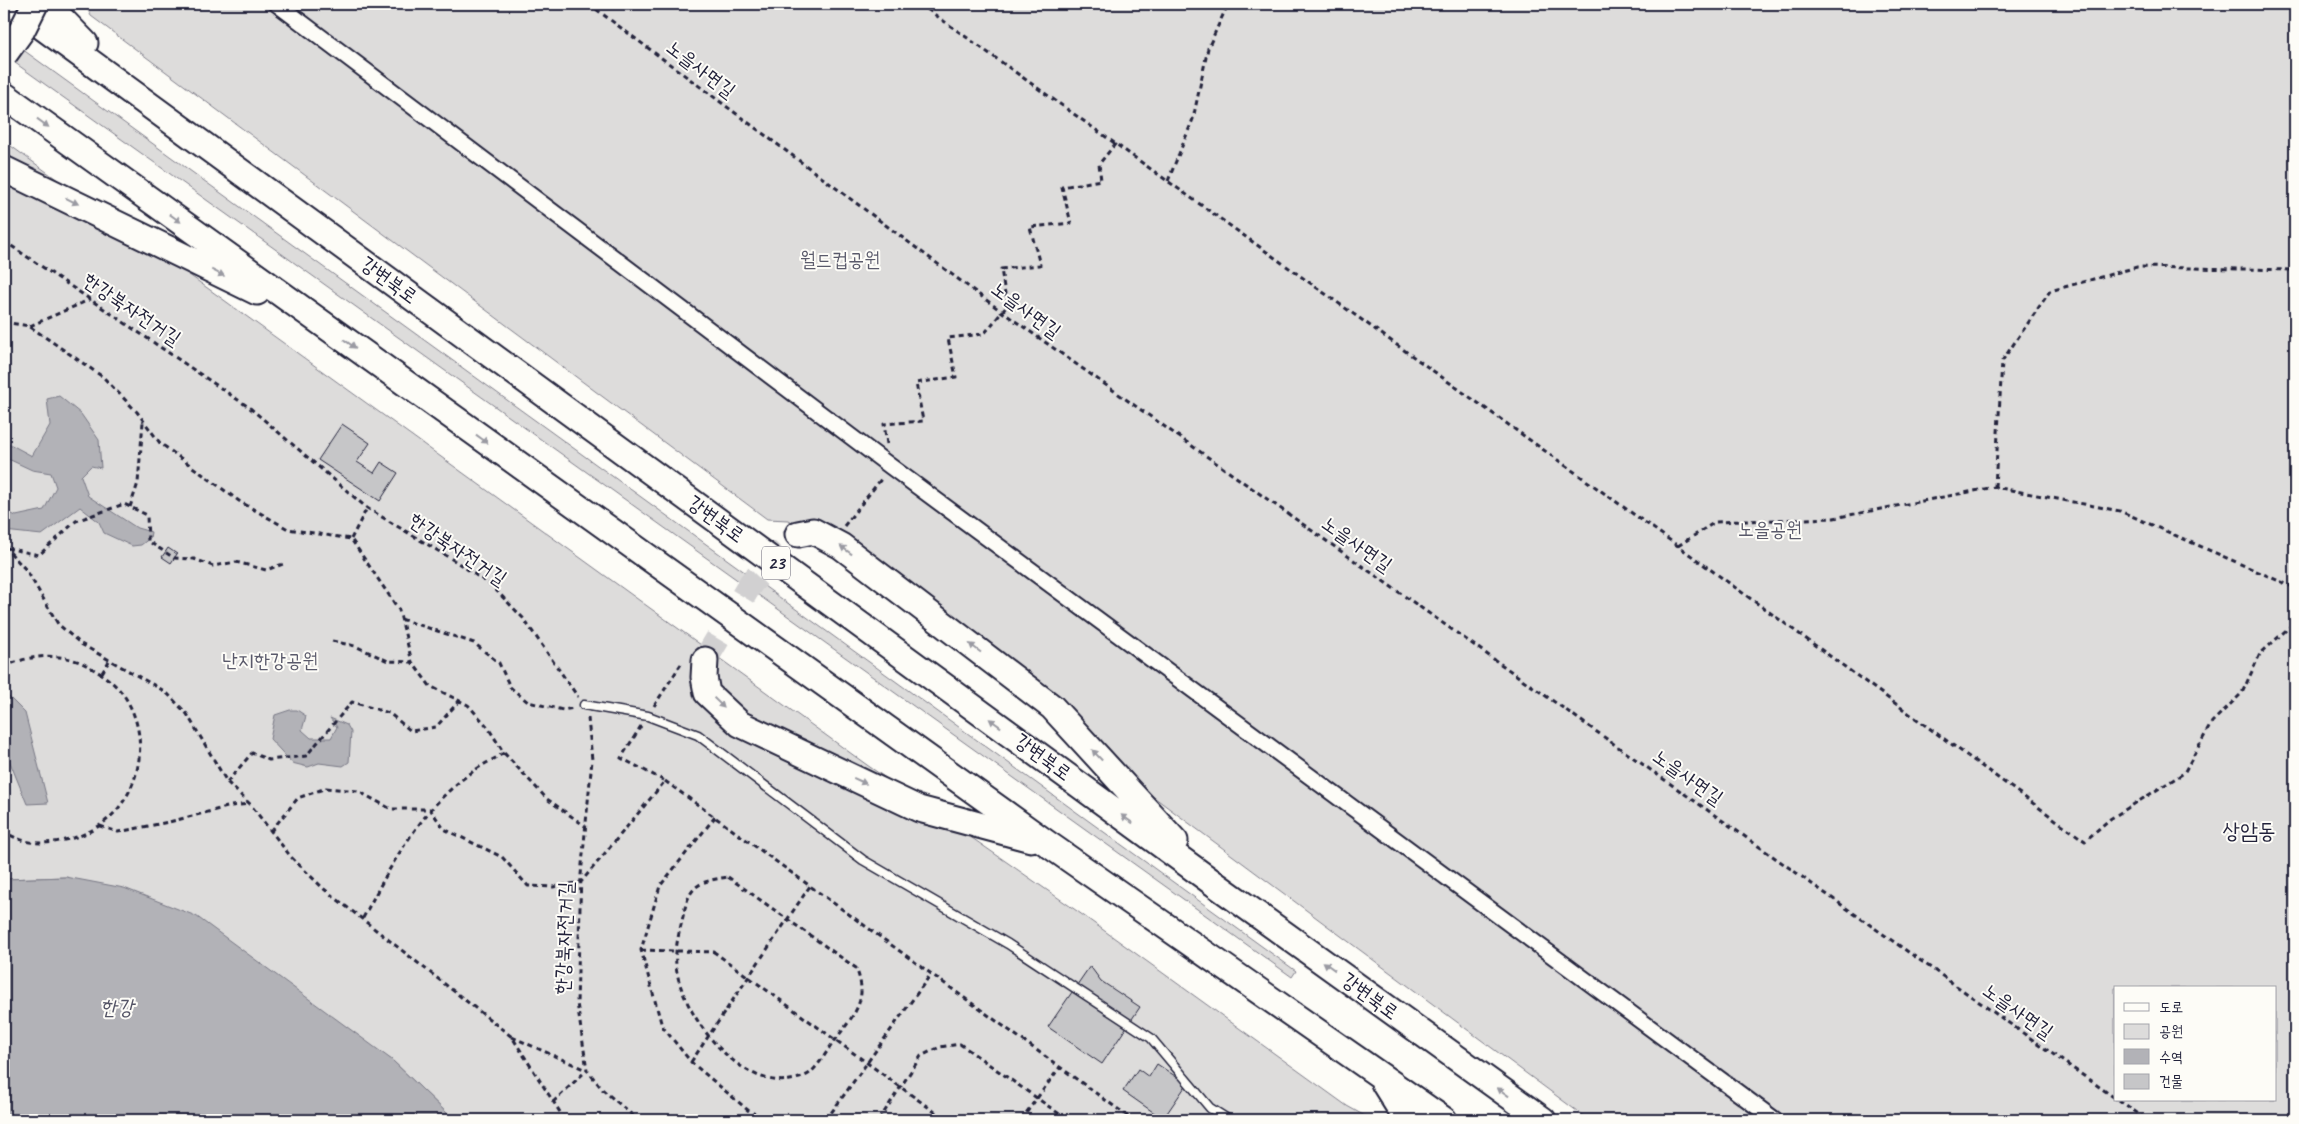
<svg xmlns="http://www.w3.org/2000/svg" width="2299" height="1124" viewBox="0 0 2299 1124" font-family="Caveat,'Poor Story',sans-serif">
  <rect width="100%" height="100%" fill="#fdfcf7"/>
  <filter id="ink" filterUnits="userSpaceOnUse"><feTurbulence type="fractalNoise" baseFrequency=".02" numOctaves="2"/><feDisplacementMap in="SourceGraphic" scale="10" xChannelSelector="R" yChannelSelector="G"/><feConvolveMatrix kernelMatrix="1 2 1 2 8 2 1 2 1" color-interpolation-filters="sRGB"/></filter>
  <g filter="url(#ink)">
    <path fill="#dddcdb" stroke="#807f8b" fill-rule="evenodd" d="M85 4H2295V1120H1589L1112 766 888 585 788 520 767 519 91 16ZM2115 988H2275V1100H2115Z
      M4 36 1296 971 1292 977 4 55Z
      M4 141 867 765 1077 911 1347 1106 1372 1120H454L392 1060 66 877 4 879Z"/>
    <path fill="#b2b2b7" stroke="#787885" d="M59 396 81 414 99 440 101 468 91 466 81 476 88 496 137 528 151 532 150 538 141 545 132 546 104 533 99 522 80 507 42 535 4 531V510L16 516 44 510 56 487 51 473 32 470 4 457V441L32 456 50 425 47 399Z
      M4 692 25 713 48 803 27 804 7 755 4 736Z
      M290 710H297L306 716 302 730 311 738H331L337 727 330 718 347 725 351 732 349 762 343 766 319 763 308 767 292 763 270 739 275 715Z
      M66 877 124 888 196 916 392 1060 454 1120H4V879Z"/>
    <path fill="#c6c6c8" stroke="#22223b" d="M342 424 370 443 357 462 374 473 381 462 398 473 380 501 318 460Z
      M168 548 177 554 171 563 162 557Z
      M1090 966 1101 981 1140 1007 1102 1064 1048 1027Z
      M1157 1064 1187 1084 1163 1119 1123 1091 1138 1069 1149 1077Z"/>
    <g fill="none" stroke-linecap="round" stroke-linejoin="round">
      <path stroke="#d1d0d1" stroke-width="25" stroke-dasharray="25 12" stroke-linecap="butt" d="M705 660 751 583 798 534"/>
      <defs>
        <path id="service" d="M584 705 648 716 698 735 863 860 1008 944 1151 1038 1210 1108 1229 1120"/>
        <path id="minor" d="M277 4 890 466 1775 1120"/>
        <path id="trunk" d="M11 4 1212 882 1543 1120
          M47 4 85 43
          M4 95 1045 842 1444 1120
          M4 169 257 292
          M798 534 813 531 841 546 1052 707 1175 841
          M705 660 704 677 707 693 740 724 919 809 1031 839
          M1384 1083 1407 1120"/>
      </defs>
      <use href="#service" stroke="#22223b" stroke-width="11"/>
      <use href="#minor" stroke="#22223b" stroke-width="19"/>
      <use href="#trunk" stroke="#22223b" stroke-width="29"/>
      <path stroke="#22223b" stroke-width="3" stroke-dasharray="5 4" stroke-linecap="butt" d="M589 4 1001 311 2115 1098
        M920 4 1678 546 2085 841 2110 819 2184 773 2212 722 2242 693 2260 654 2295 622
        M1168 181 1193 119 1208 48 1228 4
        M4 241 250 408 367 508 455 561 492 586 523 618 578 697
        M4 322 29 326 103 377 137 412 160 443 239 501 288 529 351 539 399 610 412 662 430 686 468 705 487 726 504 753 547 799 585 826
        M30 326 91 299
        M887 444 884 424 923 421 916 383 956 377 948 338 984 334 1007 306 1001 269 1040 265 1030 227 1071 223 1062 187 1101 180 1099 164 1116 143
        M1995 487 2002 361 2050 291 2137 267 2295 270
        M130 507 138 483 143 422
        M844 526 882 478
        M351 539 367 508
        M4 546 27 571 58 624 81 644 166 692 187 714 227 782 250 804 291 857 324 889 512 1037 565 1120
        M1678 546 1715 522 1834 518 1995 487 2120 511 2295 588
        M7 548 39 555 76 521 124 504 147 515 148 541 174 558 194 559 213 566 236 562 266 570 286 563
        M401 619 474 643 499 663 510 687 528 702 563 710 574 708
        M332 641 355 646 388 661 412 662
        M4 667C28 655 59 652 84 664 99 672 115 682 125 697 158 749 133 821 73 838 58 842 40 845 25 841 18 839 10 835 4 832
        M102 673 109 661
        M654 706 683 661
        M588 718 592 760 581 875 577 1003 587 1070 603 1090 638 1120
        M665 781 1133 1120
        M227 782 252 753 269 760 306 756 352 702 389 713 411 731 436 727 459 701
        M715 817 660 886 641 950 662 1026 691 1062 749 1111 768 1120
        M100 826 118 832 169 822 231 806 250 804
        M271 831 298 798 326 788 358 791 391 809H430L444 829 502 857 528 886 553 887 581 882 665 781 621 758 641 726
        M728 877 856 968C869 1000 855 1013 836 1039 828 1049 820 1064 811 1072 806 1077 796 1079 790 1080 741 1088 688 1021 678 977 673 958 677 940 682 921 689 888 693 882 728 877Z
        M363 918C391 865 421 808 471 773 481 765 493 760 504 753
        M641 950 714 952 946 1120
        M512 1037 586 1070
        M691 1062 810 886
        M2119 1100 2147 1120
        M553 1102 587 1070
        M826 1120 931 974
        M879 1120 921 1056 940 1047 960 1044 1068 1120
        M1021 1120 1060 1067"/>
      <use href="#service" stroke="#fdfcf7" stroke-width="8"/>
      <use href="#minor" stroke="#fdfcf7" stroke-width="15"/>
      <use href="#trunk" stroke="#fdfcf7" stroke-width="25"/>
      <defs>
        <path id="trunk-bridge" d="M4 55 22 30 35 4"/>
      </defs>
      <use href="#trunk-bridge" stroke="#22223b" stroke-width="29" stroke-linecap="butt"/>
      <use href="#trunk-bridge" stroke="#fdfcf7" stroke-width="25"/>
    </g>
    <defs><path id="oneway-solid" d="M-6-.8H1V-3.2L6.5 0L1 3.2V.8H-6Z" transform="scale(1.25)"/></defs>
    <g fill="#9a9aa2">
      <use href="#oneway-solid" transform="translate(43 123) rotate(36)"/>
      <use href="#oneway-solid" transform="translate(72 201) rotate(26)"/>
      <use href="#oneway-solid" transform="translate(175 218) rotate(36)"/>
      <use href="#oneway-solid" transform="translate(218 273) rotate(26)"/>
      <use href="#oneway-solid" transform="translate(350 344) rotate(36)"/>
      <use href="#oneway-solid" transform="translate(482 439) rotate(36)"/>
      <use href="#oneway-solid" transform="translate(846 550) rotate(-144)"/>
      <use href="#oneway-solid" transform="translate(975 648) rotate(-143)"/>
      <use href="#oneway-solid" transform="translate(719 703) rotate(44)"/>
      <use href="#oneway-solid" transform="translate(995 723) rotate(-144)"/>
      <use href="#oneway-solid" transform="translate(1097 755) rotate(-133)"/>
      <use href="#oneway-solid" transform="translate(860 781) rotate(25)"/>
      <use href="#oneway-solid" transform="translate(1127 819) rotate(-144)"/>
      <use href="#oneway-solid" transform="translate(1329 966) rotate(-144)"/>
      <use href="#oneway-solid" transform="translate(1503 1092) rotate(-144)"/>
    </g>
  </g>
  <g text-anchor="middle" dominant-baseline="central" stroke-width="4" stroke-linejoin="round" paint-order="stroke">
    <rect fill="#fdfcf7" stroke="#646373" stroke-width="1" x="762" y="546.5" width="28" height="33" rx="4"/>
    <g font-size="19" font-weight="bold" fill="#22223b">
      <text x="776" y="563">23</text>
    </g>
    <g font-size="20" fill="#22223b" stroke="#fdfcf7">
      <text transform="translate(701 69) rotate(37)">노을사면길</text>
      <text transform="translate(389 280) rotate(36)">강변북로</text>
      <text transform="translate(132 309) rotate(34)">한강북자전거길</text>
      <text transform="translate(1026 310) rotate(36)">노을사면길</text>
      <text transform="translate(716 519) rotate(36)">강변북로</text>
      <text transform="translate(1357 544) rotate(35)">노을사면길</text>
      <text transform="translate(458 549) rotate(34)">한강북자전거길</text>
      <text transform="translate(1043 757) rotate(36)">강변북로</text>
      <text transform="translate(1688 777) rotate(35)">노을사면길</text>
      <text transform="translate(564 938) rotate(-88)">한강북자전거길</text>
      <text transform="translate(1370 996) rotate(36)">강변북로</text>
      <text transform="translate(2018 1011) rotate(35)">노을사면길</text>
    </g>
    <g font-size="20" fill="#5a5a6b" stroke="#fdfcf7">
      <text x="840" y="259">월드컵공원</text>
      <text x="1770" y="529">노을공원</text>
      <text x="270" y="660">난지한강공원</text>
    </g>
    <g font-size="21" font-style="italic" fill="#545466" stroke="#fdfcf7">
      <text x="117" y="1007">한강</text>
    </g>
    <g font-size="22" fill="#22223b" stroke="#fdfcf7">
      <text x="2249" y="831">상암동</text>
    </g>
  </g>
  <rect width="2299" height="1124" fill="none" stroke="#fdfcf7" stroke-width="20"/>
  <rect x="10" y="10" width="2279" height="1104" fill="none" stroke="#22223b" stroke-width="2" filter="url(#ink)"/>
  <rect x="2114" y="986" width="162" height="115" fill="#fdfcf7" stroke="#a5a5ac"/>
  <rect x="2124" y="1003" width="25" height="8" fill="#fdfcf7" stroke="#a5a5ac"/>
  <text x="2159" y="1012" font-size="15" fill="#22223b">도로</text>
  <rect x="2124" y="1024" width="25" height="15" fill="#dddcdb" stroke="#a5a5ac"/>
  <text x="2159" y="1036" font-size="15" fill="#22223b">공원</text>
  <rect x="2124" y="1049" width="25" height="15" fill="#b2b2b7" stroke="#a5a5ac"/>
  <text x="2159" y="1062" font-size="15" fill="#22223b">수역</text>
  <rect x="2124" y="1074" width="25" height="15" fill="#c6c6c8" stroke="#a5a5ac"/>
  <text x="2159" y="1086" font-size="15" fill="#22223b">건물</text>
</svg>
